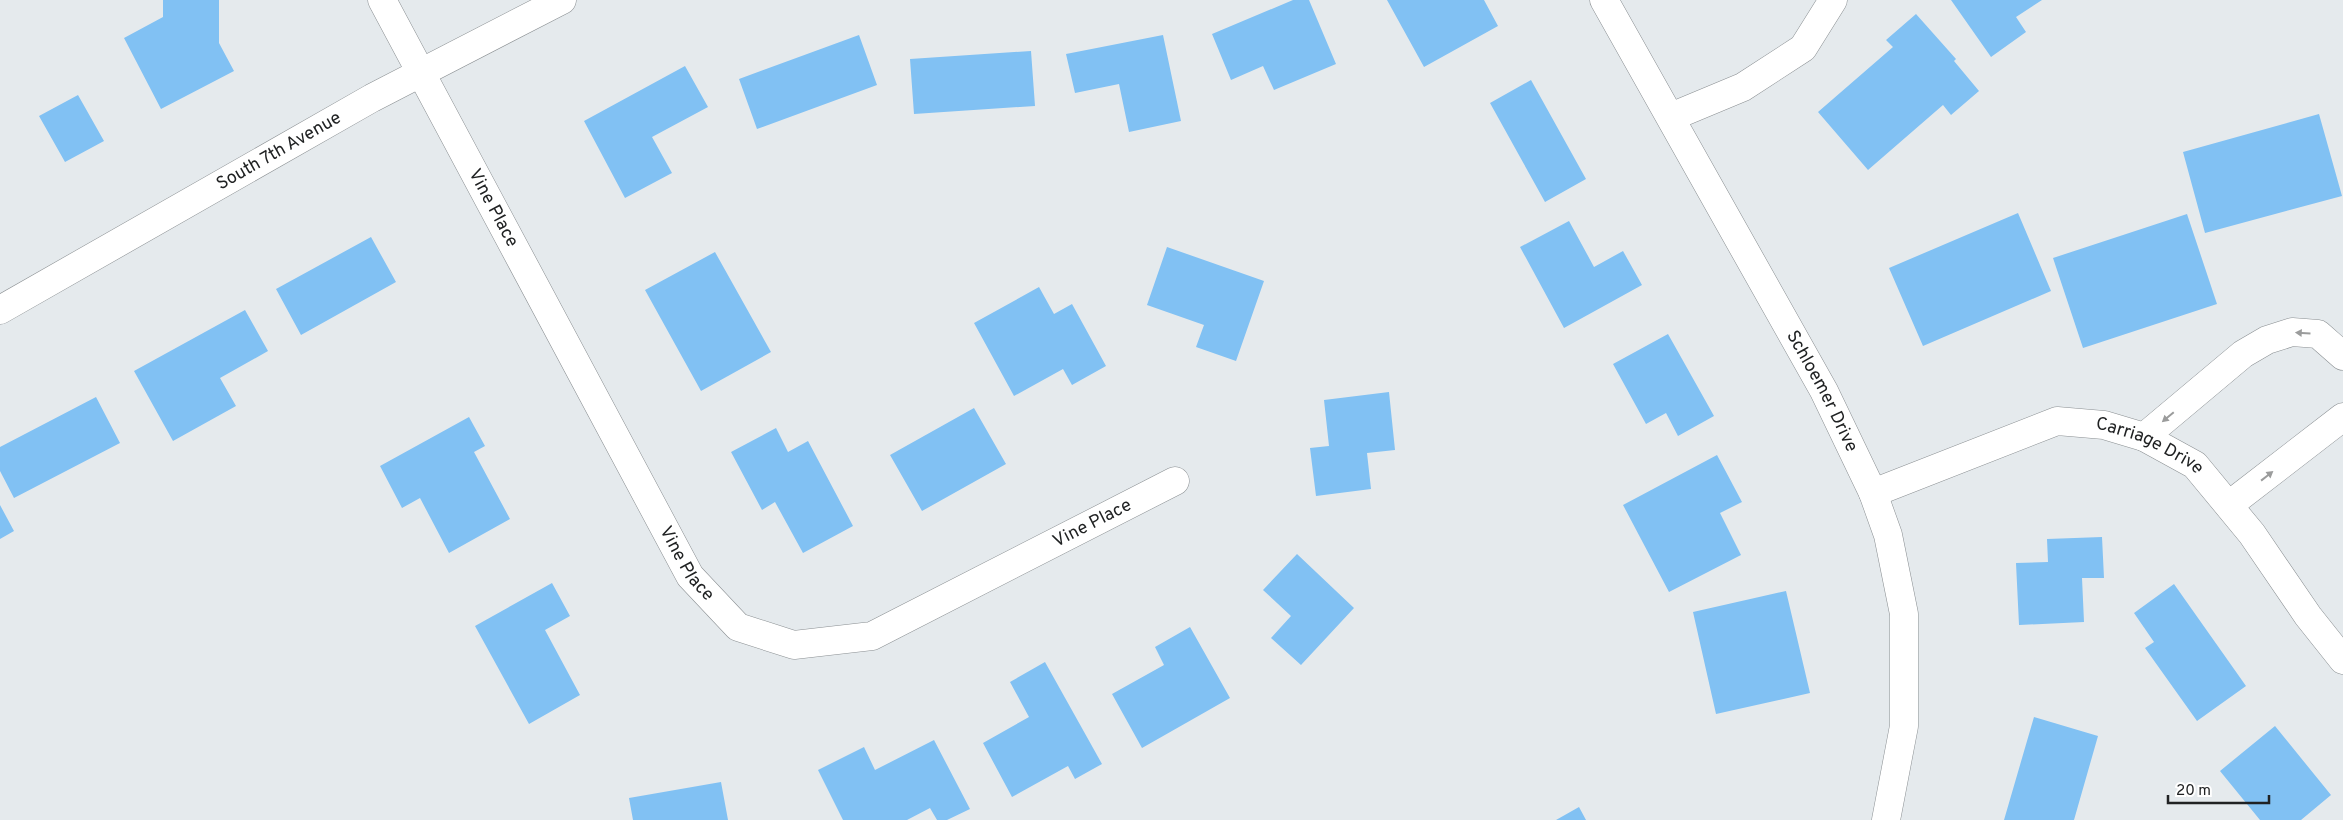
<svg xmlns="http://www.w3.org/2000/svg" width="2343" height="820" viewBox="0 0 2343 820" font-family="Overpass,sans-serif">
  <rect width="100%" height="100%" fill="#e5eaed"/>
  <path fill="#81c1f3" d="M163 0H219V43L234 71 161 109 124 38 163 17Z
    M1293 0H1309L1336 64 1274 90 1263 66 1231 80 1212 34Z
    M1387 0H1484L1498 26 1424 67Z
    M1951 0H2042L2016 17 2026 32 1991 57Z
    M1916 14 1956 59 1954 61 1979 91 1951 115 1943 105 1868 170 1818 112 1893 47 1886 40Z
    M859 35 877 85 757 129 739 79Z
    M1163 35 1181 121 1129 132 1119 84 1075 93 1066 54Z
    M1031 51 1035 106 914 114 910 59Z
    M685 66 708 107 652 137 672 173 625 198 584 121Z
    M1531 80 1586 179 1545 202 1490 103Z
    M78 95 104 141 65 162 39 116Z
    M2319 114 2342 196 2205 233 2183 152Z
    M2018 213 2051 291 1923 346 1889 268Z
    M2187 214 2217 304 2083 348 2053 258Z
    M1569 221 1594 267 1623 251 1642 285 1564 328 1520 247Z
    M371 237 396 282 301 335 276 289Z
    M1167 247 1264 281 1236 361 1196 347 1204 325 1147 305Z
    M715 252 771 352 701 391 645 290Z
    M1039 287 1054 314 1072 304 1106 366 1072 385 1063 369 1014 396 974 323Z
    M245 310 268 351 220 378 236 406 173 441 134 371Z
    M1668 334 1714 416 1678 436 1666 413 1646 424 1613 364Z
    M1389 392 1395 450 1367 453 1371 489 1316 496 1310 448 1329 446 1324 400Z
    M96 397 120 443 14 498 0 471V447Z
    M974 408 1006 464 922 511 890 455Z
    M469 417 485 446 474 452 510 519 449 553 420 498 402 508 380 466Z
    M776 428 788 452 808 441 853 526 803 553 775 502 762 510 731 452Z
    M1717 455 1742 502 1720 513 1741 555 1669 592 1623 505Z
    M0 505 14 531 0 539Z
    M2102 537 2104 578H2082L2084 622 2019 625 2016 563 2048 562 2047 539Z
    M1297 554 1354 608 1301 665 1271 638 1291 616 1263 590Z
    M552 583 570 616 545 630 580 695 529 724 475 626Z
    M2174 584 2246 686 2197 721 2145 648 2154 642 2134 613Z
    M1786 591 1810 693 1716 714 1693 612Z
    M1190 627 1230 698 1142 748 1112 694 1164 665 1155 647Z
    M1045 662 1102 764 1075 779 1068 766 1012 797 983 743 1029 717 1010 682Z
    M2034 717 2098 736 2074 820H2004Z
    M2275 726 2331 795 2301 820H2260L2220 771Z
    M934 740 970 809 947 820H937L930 808 907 820H843L818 770 864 747 875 770Z
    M721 782 728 820H633L629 798Z
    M1579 807 1586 820H1556Z"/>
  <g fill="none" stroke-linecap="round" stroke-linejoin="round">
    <defs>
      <g id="minor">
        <path id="s1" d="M382 0 690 576 738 627 794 645 872 636 1175 481"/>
        <path id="s2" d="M1604 0 1824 391 1873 493 1888 535 1904 614V726L1886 820"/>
        <path d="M1671 117 1743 87 1803 48 1833 0"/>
        <path d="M2144 437 2243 354 2267 340 2292 332 2318 334 2343 356"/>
        <path id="s3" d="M1873 493 2057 421 2104 425 2144 437 2195 465 2252 534 2308 616 2343 660"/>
        <path d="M2229 505 2343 417"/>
      </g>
      <g id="tertiary">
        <path id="s4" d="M0 310 372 98 562 0"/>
      </g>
    </defs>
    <use href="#minor" stroke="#8a8f92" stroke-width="29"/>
    <use href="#tertiary" stroke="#8a8f92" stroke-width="29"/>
    <use href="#minor" stroke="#fff" stroke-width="28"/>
    <use href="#tertiary" stroke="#fff" stroke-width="28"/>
  </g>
  <defs><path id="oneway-solid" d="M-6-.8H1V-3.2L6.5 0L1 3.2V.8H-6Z" transform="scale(1.25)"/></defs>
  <g fill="#9b9c9c">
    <use href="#oneway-solid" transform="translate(2303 333) rotate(-177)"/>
    <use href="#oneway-solid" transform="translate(2168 417) rotate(140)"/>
    <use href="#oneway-solid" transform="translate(2267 476) rotate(-38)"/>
  </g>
  <g text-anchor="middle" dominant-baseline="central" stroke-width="4.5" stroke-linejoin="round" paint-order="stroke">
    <g font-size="18" fill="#202223" stroke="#fff">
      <text stroke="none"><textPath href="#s4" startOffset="321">South 7th Avenue</textPath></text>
      <text stroke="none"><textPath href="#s1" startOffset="236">Vine Place</textPath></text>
      <text stroke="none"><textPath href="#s2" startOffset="448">Schloemer Drive</textPath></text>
      <text stroke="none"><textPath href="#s3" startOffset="295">Carriage Drive</textPath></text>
      <text stroke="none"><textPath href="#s1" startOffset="1108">Vine Place</textPath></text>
      <text stroke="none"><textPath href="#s1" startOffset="641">Vine Place</textPath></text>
    </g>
  </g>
  <path d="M2168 795v8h101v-8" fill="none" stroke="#202223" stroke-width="2.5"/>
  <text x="2176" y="795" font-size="15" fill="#202223" stroke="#ffffff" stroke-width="4" paint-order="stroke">20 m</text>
</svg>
